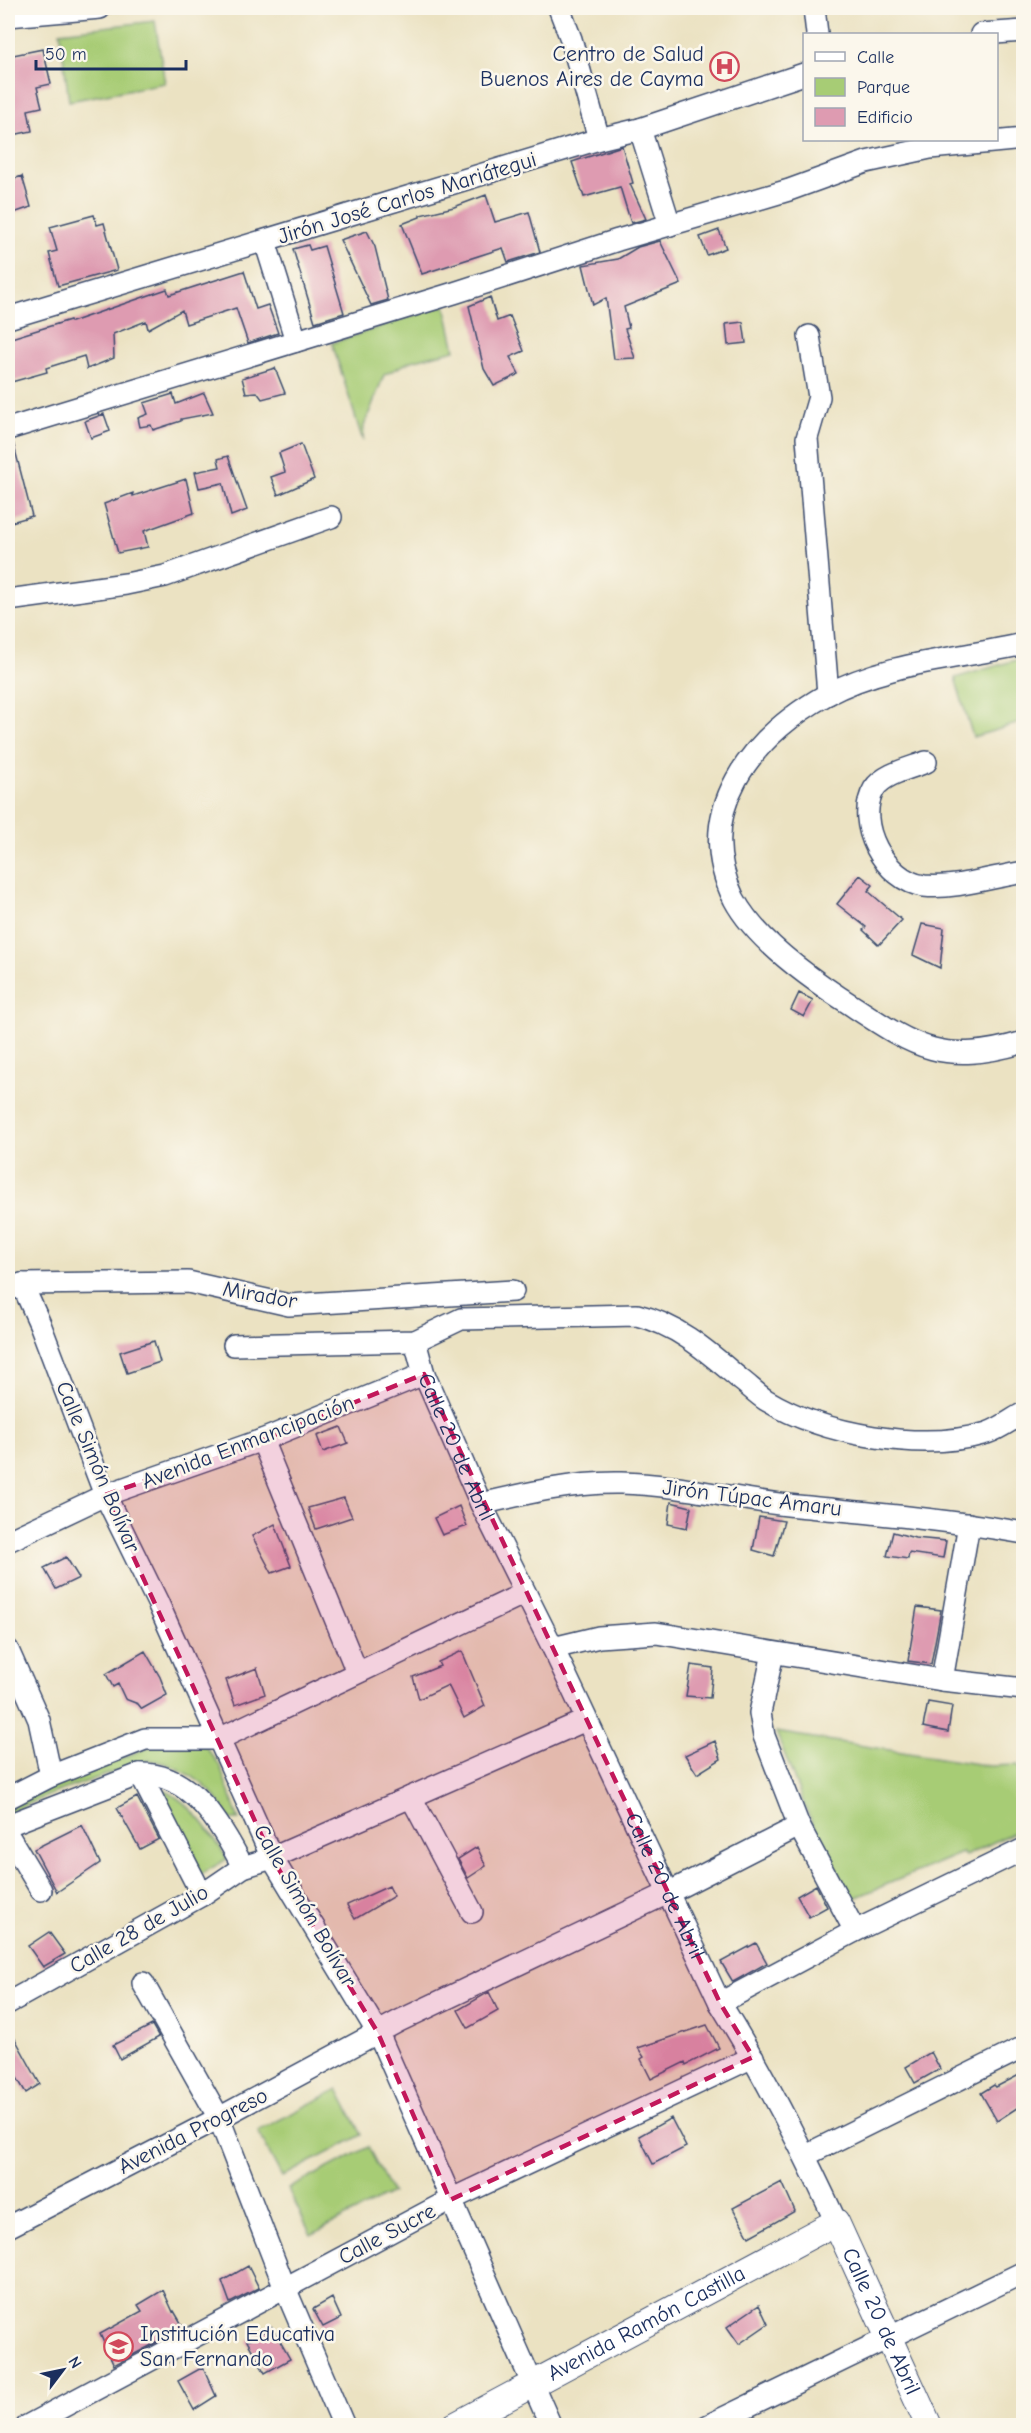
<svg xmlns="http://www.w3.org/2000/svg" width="1031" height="2433" viewBox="0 0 1031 2433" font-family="'Comic Neue',sans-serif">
  <rect width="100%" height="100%" fill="#fbf7ec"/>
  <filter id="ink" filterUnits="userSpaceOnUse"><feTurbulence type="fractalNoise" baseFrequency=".0167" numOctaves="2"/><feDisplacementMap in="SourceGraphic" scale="12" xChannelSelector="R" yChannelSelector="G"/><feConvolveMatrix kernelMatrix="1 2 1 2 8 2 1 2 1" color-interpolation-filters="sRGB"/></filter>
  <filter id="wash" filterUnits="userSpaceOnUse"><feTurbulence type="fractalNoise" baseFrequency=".008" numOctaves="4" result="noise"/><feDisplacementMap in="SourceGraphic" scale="24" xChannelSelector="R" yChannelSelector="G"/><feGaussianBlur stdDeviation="1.35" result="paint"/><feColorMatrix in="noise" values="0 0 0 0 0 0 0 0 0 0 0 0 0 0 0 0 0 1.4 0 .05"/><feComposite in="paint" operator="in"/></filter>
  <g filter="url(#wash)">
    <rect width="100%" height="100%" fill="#ebe2c2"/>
    <path fill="#a7cc75" stroke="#617e6a" stroke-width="1.5" d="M155 21 165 83 69 101 60 32Z
      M445 305 455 350 411 361 384 375 364 426 363 441 332 343Z
      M1023 658V722L973 737 955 678Z
      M776 1732 990 1766 1018 1765 1023 1784V1828L965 1856 962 1853 852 1899 807 1812Z
      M156 1744 205 1746 219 1764 239 1820H231C225 1812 221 1804 215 1796 199 1778 173 1763 149 1760L54 1793 8 1813V1804Z
      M152 1784C188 1798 208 1826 227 1859L200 1875Z
      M338 2089 362 2135 282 2177 258 2131Z
      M368 2147 392 2193 311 2235 288 2189Z"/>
    <g id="blocks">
      <path fill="#de9bb1" d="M43 49 51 84 37 87 42 107 28 110 32 131 8 136V56Z
        M622 146 633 183 630 184 646 219 631 223 620 187 584 197 572 162Z
        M22 176 31 207 8 215V181Z
        M486 195 495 222 529 212 540 252 508 262 503 248 422 274 402 224 420 217V215L454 207Z
        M94 215 97 225 104 223 117 270 58 286 49 253 57 251 50 227Z
        M719 230 726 248 707 255 700 237Z
        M367 231 375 247 388 300 371 305 340 240Z
        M660 241 681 284 624 307 629 328 625 329 635 358 614 359 606 298 593 305 583 265 618 259 638 247Z
        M308 245 310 250 324 246 344 313 315 322 293 249Z
        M244 271 256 309 268 305 278 333 248 343 236 308 186 324 182 310 148 329 146 321 113 334 114 358 87 369 84 356 46 368 47 372 8 383V339L70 320 71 322 167 289 169 295Z
        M490 297 497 321 510 316 524 351 510 357 519 374 494 386 484 369 469 306Z
        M743 322 746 343 728 345 726 324Z
        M275 368 285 393 262 399 257 392 246 393 242 378Z
        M204 393 213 413 181 419V421L153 430 151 425 140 427 138 418 148 414 144 403 173 394 176 404Z
        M104 414 110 431 91 438 85 421Z
        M13 442 32 516 8 523V443Z
        M301 444 314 479 278 495 271 477 285 472 279 453Z
        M228 456 247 510 231 516 223 483 199 488 195 472 220 467 218 459Z
        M186 479 194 513 144 531 148 547 118 553 104 504 133 493V496Z
        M860 875 873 885 868 891 902 920 879 945 863 930 866 927 837 904Z
        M922 924 944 928 940 968 913 955Z
        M799 993 813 1000 804 1017 791 1010Z
        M154 1341 160 1362 127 1373 120 1352Z
        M341 1427 348 1443 323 1452 317 1436Z
        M344 1498 352 1517 316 1529 308 1508Z
        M671 1502 691 1507 687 1528 668 1524Z
        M459 1506 467 1526 442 1535 434 1518Z
        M759 1517 784 1521 774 1556 753 1550Z
        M275 1524 291 1566 272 1573 252 1536Z
        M893 1532 915 1538 946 1541 943 1558 909 1553 908 1559 887 1556Z
        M66 1557 79 1578 56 1589 44 1568Z
        M917 1607 941 1610 931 1664 908 1661Z
        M145 1651 160 1677 167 1695 142 1709 138 1704 125 1699 118 1684 113 1687 106 1674Z
        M462 1651 485 1706 464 1718 448 1685 419 1699 413 1677 440 1666 438 1662Z
        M691 1665 713 1668 710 1698 686 1696Z
        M257 1668 265 1694 235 1705 226 1680Z
        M928 1702 952 1706 948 1732 923 1727Z
        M715 1741 721 1759 697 1774 685 1755Z
        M137 1797 159 1839 140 1849 117 1808Z
        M82 1825 100 1863 57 1892 34 1849Z
        M477 1847 486 1866 468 1878 458 1859Z
        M816 1885 827 1907 809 1917 797 1896Z
        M389 1886 394 1896 355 1919 347 1905Z
        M49 1932 65 1954 43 1967 28 1946Z
        M756 1943 767 1963 733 1982 721 1962Z
        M489 1992 498 2011 468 2028 458 2010Z
        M152 2025 159 2037 120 2059 113 2045Z
        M707 2025 719 2048 686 2065 685 2062 651 2079 641 2059 644 2057 638 2048Z
        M8 2026 40 2084 26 2093 8 2063Z
        M931 2052 940 2069 915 2083 906 2067Z
        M1023 2073V2104L997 2121 981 2093 994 2085 996 2087Z
        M671 2118 686 2147 653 2164 639 2136Z
        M782 2182 795 2211 749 2237 733 2208Z
        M248 2266 259 2288 230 2303 222 2281Z
        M163 2290 173 2312 174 2311 184 2328 114 2365 100 2334 142 2311 138 2305Z
        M332 2298 341 2318 323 2327 313 2309Z
        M759 2305 768 2324 739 2344 727 2327Z
        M272 2327 290 2359 265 2373 247 2341Z
        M203 2367 216 2396 194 2410 178 2381Z"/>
    </g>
  </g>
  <g filter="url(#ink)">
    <use href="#blocks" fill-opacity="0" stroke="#3a4a6d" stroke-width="1.5"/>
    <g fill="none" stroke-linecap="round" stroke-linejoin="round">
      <defs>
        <g id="minor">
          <path d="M559 8 571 39 599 139"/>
          <path d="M814 8 817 34"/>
          <path d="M8 16 100 8"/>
          <path d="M981 34 1024 31"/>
          <path d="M640 129 670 225"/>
          <path d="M265 241 296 341"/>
          <path d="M8 318 599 139 640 129 804 74"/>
          <path d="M809 336 819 397 807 438 828 694"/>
          <path d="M8 429 454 293 618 240 789 190 866 162 930 148 1024 139"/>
          <path d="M8 600 126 584 165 576 331 517"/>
          <path d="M1024 644C958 659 887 662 826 695 752 737 691 811 734 899 754 937 804 974 839 997 910 1043 936 1068 1024 1042"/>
          <path d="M926 762C911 768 883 774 874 789 854 823 885 881 924 886 956 889 992 877 1024 872"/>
          <path d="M22 1284 40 1324 105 1495 158 1603 272 1858 378 2033 551 2426"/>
          <path d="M8 1290 22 1284 188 1282 289 1305 513 1291"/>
          <path id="s1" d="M415 1341 424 1374 481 1504 553 1648 720 2003C764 2074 801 2146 836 2222"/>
          <path d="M234 1345 415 1341 461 1319 637 1315C679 1325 709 1353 741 1380 749 1386 757 1394 766 1400 824 1435 921 1452 987 1433 1000 1429 1012 1419 1024 1413"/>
          <path d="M262 1440 357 1672"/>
          <path d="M481 1504C527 1493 573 1482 621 1483 677 1484 732 1499 788 1505 866 1513 946 1519 1024 1533"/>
          <path d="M8 1541 105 1495 262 1440 424 1374"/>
          <path d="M553 1648 599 1637 656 1633 942 1680 1024 1689"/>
          <path d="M8 1650 39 1720 51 1776"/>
          <path d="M773 1653 760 1713 764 1736 799 1826 855 1931"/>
          <path d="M942 1680 969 1524"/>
          <path d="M140 1774 202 1895"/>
          <path d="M411 1797 472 1912"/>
          <path d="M8 1798 51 1776 145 1739H219L525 1593"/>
          <path d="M8 1825 140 1774C192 1773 222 1826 243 1867"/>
          <path d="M8 1835 41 1890"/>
          <path d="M143 1983 219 2118 285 2288 344 2426"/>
          <path d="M8 2003 202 1895 243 1867 272 1858 586 1720"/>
          <path d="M720 2003 855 1931 1024 1849"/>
          <path d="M806 2155 1024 2047"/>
          <path d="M8 2227 219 2118 399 2021 668 1893 799 1826"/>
          <path d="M27 2426 450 2200 753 2057"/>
          <path d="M707 2426 1024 2272"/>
        </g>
        <g id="major">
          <path id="s2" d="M454 2426 836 2222 929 2426"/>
        </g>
      </defs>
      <use href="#minor" stroke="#3a4a6d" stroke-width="24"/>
      <use href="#major" stroke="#3a4a6d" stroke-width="28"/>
      <use href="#minor" stroke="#fff" stroke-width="21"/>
      <use href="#major" stroke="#fff" stroke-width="26"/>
    </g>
  </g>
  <path fill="#c2185b" fill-opacity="0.2" stroke="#c2185b" stroke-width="4.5" stroke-dasharray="12 8" stroke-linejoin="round" d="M424 1374 720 2003 753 2057 450 2200 378 2033 272 1858 105 1495 262 1440Z"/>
  <defs>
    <symbol id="hospital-ring" viewBox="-11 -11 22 22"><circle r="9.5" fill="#fbf7ec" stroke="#d1495b" stroke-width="1.5"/><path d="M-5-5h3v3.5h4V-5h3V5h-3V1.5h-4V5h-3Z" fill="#d1495b"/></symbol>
    <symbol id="school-ring" viewBox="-11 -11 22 22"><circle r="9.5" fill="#fbf7ec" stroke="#d1495b" stroke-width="1.5"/><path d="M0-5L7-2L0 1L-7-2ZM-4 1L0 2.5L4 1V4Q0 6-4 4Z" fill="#d1495b"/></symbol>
  </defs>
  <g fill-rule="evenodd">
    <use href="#hospital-ring" x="708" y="50" width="33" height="33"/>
    <use href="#school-ring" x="102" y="2330" width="33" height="33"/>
  </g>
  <g text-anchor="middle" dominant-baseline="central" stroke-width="5" stroke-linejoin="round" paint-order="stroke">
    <g font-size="22" fill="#1b2f5e" stroke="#fbf7ec" text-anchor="end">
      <text x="704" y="54">Centro de Salud<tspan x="704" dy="25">Buenos Aires de Cayma</tspan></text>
      <text x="140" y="2334" text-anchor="start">Institución Educativa<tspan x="140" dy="25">San Fernando</tspan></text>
    </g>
    <g font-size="22" fill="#1b2f5e" stroke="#fbf7ec">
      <text transform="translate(407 198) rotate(-17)">Jirón José Carlos Mariátegui</text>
      <text transform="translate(260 1295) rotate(10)">Mirador</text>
      <text transform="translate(248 1442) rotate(-21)">Avenida Enmancipación</text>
      <text stroke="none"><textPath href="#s1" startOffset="114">Calle 20 de Abril</textPath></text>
      <text transform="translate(98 1467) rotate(67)">Calle Simón Bolívar</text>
      <text transform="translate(752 1498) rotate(7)">Jirón Túpac Amaru</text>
      <text stroke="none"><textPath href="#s1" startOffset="600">Calle 20 de Abril</textPath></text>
      <text transform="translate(305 1906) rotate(60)">Calle Simón Bolívar</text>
      <text transform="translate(139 1929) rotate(-30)">Calle 28 de Julio</text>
      <text transform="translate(193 2131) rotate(-27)">Avenida Progreso</text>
      <text transform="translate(387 2234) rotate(-28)">Calle Sucre</text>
      <text stroke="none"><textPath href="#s2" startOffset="542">Calle 20 de Abril</textPath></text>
      <text stroke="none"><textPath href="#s2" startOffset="218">Avenida Ramón Castilla</textPath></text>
    </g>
  </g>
  <rect width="1031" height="2433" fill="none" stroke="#fbf7ec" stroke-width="30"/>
  <rect x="803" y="33" width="195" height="108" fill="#fbf7ec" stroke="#a1a7b3" stroke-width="1.5"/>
  <rect x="815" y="52" width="30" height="9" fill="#ffffff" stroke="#a1a7b3" stroke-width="1.5"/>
  <text x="857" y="63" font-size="18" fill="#1b2f5e">Calle</text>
  <rect x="815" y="78" width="30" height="18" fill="#a7cc75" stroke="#a1a7b3" stroke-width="1.5"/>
  <text x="857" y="93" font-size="18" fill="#1b2f5e">Parque</text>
  <rect x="815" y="108" width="30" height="18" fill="#de9bb1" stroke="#a1a7b3" stroke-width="1.5"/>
  <text x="857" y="123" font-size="18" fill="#1b2f5e">Edificio</text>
  <g transform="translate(63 2370) rotate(58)" stroke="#fbf7ec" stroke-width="4.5" paint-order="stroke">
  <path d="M0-4.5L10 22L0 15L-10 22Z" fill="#1b2f5e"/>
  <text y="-9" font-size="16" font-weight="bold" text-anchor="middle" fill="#1b2f5e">N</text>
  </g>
  <path d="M36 60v9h150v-9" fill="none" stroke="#1b2f5e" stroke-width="3"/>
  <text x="45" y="60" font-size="18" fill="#1b2f5e" stroke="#fbf7ec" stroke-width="4.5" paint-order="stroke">50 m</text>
</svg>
